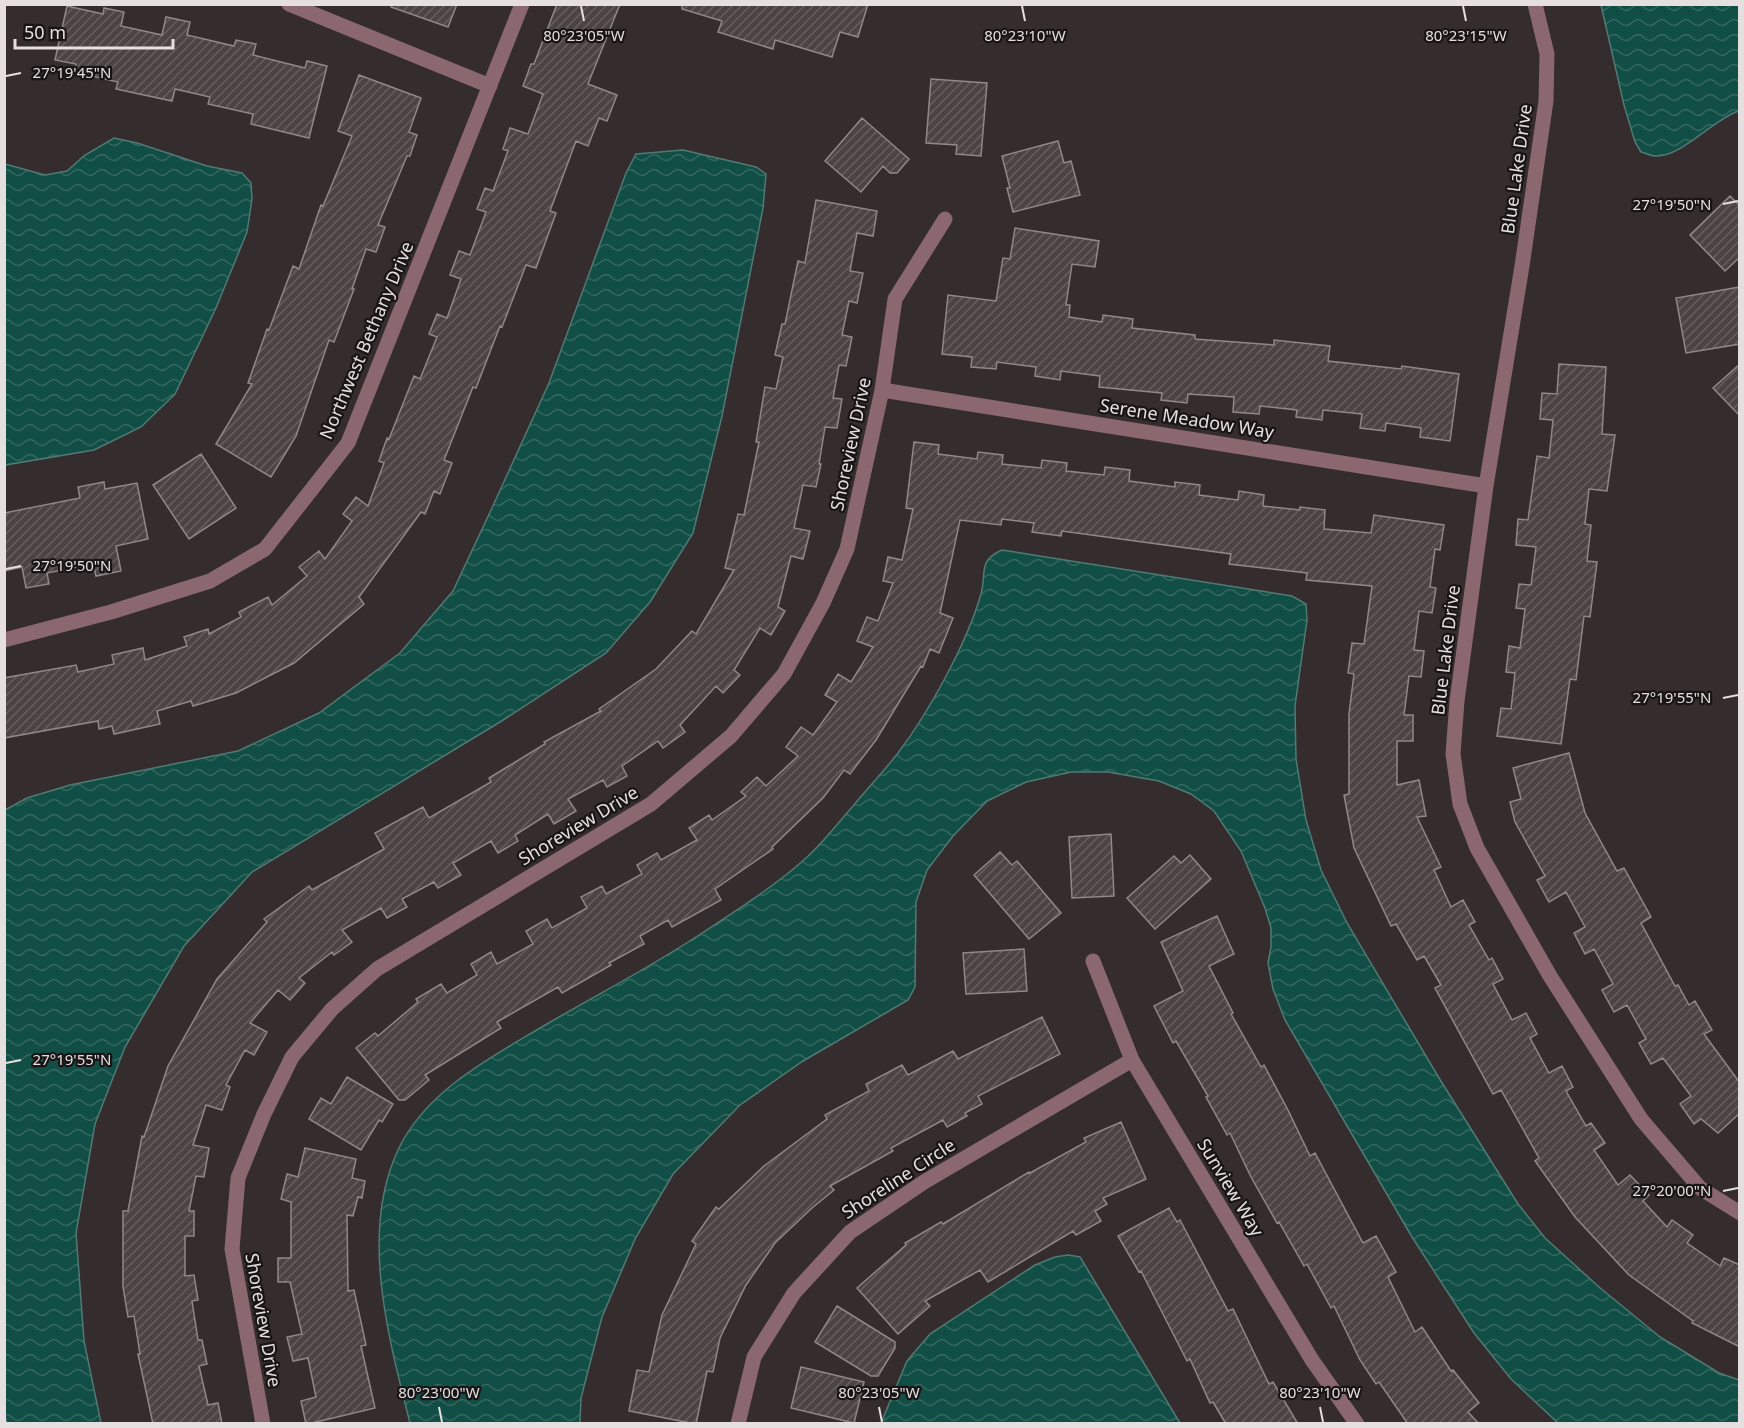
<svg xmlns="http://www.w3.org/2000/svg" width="1744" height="1428" viewBox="0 0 1744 1428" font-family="'Noto Sans',sans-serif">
  <defs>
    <pattern id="water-waves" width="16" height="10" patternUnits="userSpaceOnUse" patternTransform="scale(1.5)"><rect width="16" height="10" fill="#114e45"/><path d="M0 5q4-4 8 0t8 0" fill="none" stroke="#346760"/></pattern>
    <pattern id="building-hatch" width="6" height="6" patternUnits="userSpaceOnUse" patternTransform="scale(1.5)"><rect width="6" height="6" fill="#4c4345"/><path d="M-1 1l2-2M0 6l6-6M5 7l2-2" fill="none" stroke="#665e60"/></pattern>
  </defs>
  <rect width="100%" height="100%" fill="#342c2d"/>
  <path fill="url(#water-waves)" stroke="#517a74" stroke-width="1.5" d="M1601 5H1739V111C1713 119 1681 158 1655 156 1651 156 1646 153 1641 152L1635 142 1624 105Z
    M114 138 137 143 207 166 242 173 251 183 252 199 247 232 216 308 175 394 141 427 94 450 5 465V164L45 175 67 171 85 155Z
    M683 150 756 167 766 174 763 208 722 416 693 533 650 602 606 653 500 722 252 872 184 946 125 1047 95 1124 76 1233 84 1341 101 1423H7L4 1413 5 810 27 798 70 785 238 751 319 713 400 653 453 591 492 508 549 383 626 173 636 154Z
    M1002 550 1292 596 1306 604 1307 620 1295 706 1296 759 1306 820 1321 870 1347 923 1439 1078 1518 1204 1545 1238 1599 1287 1660 1337 1719 1373 1739 1380V1423H1558L1511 1379 1474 1333 1412 1237 1285 1020 1273 989 1268 963 1271 947V928L1265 908 1241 851 1214 811 1191 794 1159 781 1108 772H1071L1026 782 987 801 953 836 927 870 916 902 915 987 908 1000 803 1061 740 1105 673 1174 635 1239 602 1317 581 1398 580 1423H410C389 1339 359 1233 398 1150 426 1090 493 1056 547 1024 598 994 653 966 702 933 737 910 775 886 806 858 823 843 838 823 853 806 868 788 884 771 898 753 929 712 967 643 981 594 987 573 977 561 1002 550Z
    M1068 1255 1080 1257 1180 1423H881L907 1361 930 1334 1035 1265 1055 1257Z"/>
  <path fill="url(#building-hatch)" stroke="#918789" stroke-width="1.5" d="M391 4H457L448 27 391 7Z
    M557 4H620L588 84 617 95 607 121 599 118 588 146 576 141 550 211 556 213 536 268 526 265 502 327 500 326 476 388 473 387 444 460 452 463 440 494 434 491 425 514 421 512 359 597 364 604 294 663 236 693 193 706 191 701 157 711 160 724 114 734 112 726 99 729 98 721 4 738V678L76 665 78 672 114 664 112 655 143 648 145 660 187 646 184 637 208 629 209 634 241 617 239 612 268 597 272 605 307 576 299 567 319 551 325 559 352 521 343 514 356 497 368 506 384 463 379 461 387 438 389 439 414 376 420 379 437 337 429 334 437 314 447 318 461 279 450 275 459 251 470 255 486 212 477 209 485 188 493 191 508 151 503 149 510 128 528 134 543 94 523 86 531 64H534Z
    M682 4H868L858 37 840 32 832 57 775 40 773 49 718 32 722 21 682 9Z
    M67 6 103 14 104 8 124 12 121 26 162 35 166 17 190 22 187 35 234 46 236 40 256 44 253 55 305 68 307 61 327 66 309 138 251 124 253 114 208 104 210 97 175 89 172 101 116 89 118 82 74 72 76 64 55 60Z
    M359 75 421 98 409 132 417 135 410 156H407L378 225 385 227 376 252 366 249 352 289H354L334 342 329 340 296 436 271 477 216 444 252 384 248 383 267 329 269 330 293 266 299 269 321 205 323 206 352 136 338 131Z
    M931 79 987 83 981 156 956 154 957 145 926 143Z
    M862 118 909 159 897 173H890L883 166 861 192 825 161Z
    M1058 141 1064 163 1071 161 1080 195 1013 212 1007 188H1010L1002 156Z
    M1730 196 1740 206V257L1725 271 1690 235Z
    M816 200 877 211 873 236 857 233 850 271 863 273 857 303 849 301 842 335 852 337 846 366 839 365 833 398 842 399 837 428 825 427 819 464H821L816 487 803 485 794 528 810 531 803 559 791 556 778 607 785 611 771 635 760 628 734 670 740 675 723 693 716 686 680 725 685 732 663 748 658 741 622 766 627 776 607 787 603 780 568 799 576 811 554 824 548 814 515 835 518 841 498 853 491 841 453 863 461 875 438 888 434 882 402 899 407 907 387 918 381 908 342 930 352 942 334 955 332 952 299 978 305 983 290 1000 278 990 250 1023 267 1032 254 1055 245 1050 226 1085 230 1087 222 1110 206 1105 193 1145 209 1148 204 1177 196 1176 189 1211H194V1236H185V1276L194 1275 198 1300 192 1301 198 1340H202L207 1364 199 1366 208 1405 218 1403 222 1424H153L138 1354H140L134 1316 128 1317 123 1287V1211H128L142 1136 144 1137 168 1066 217 979 267 922 264 919 309 886 312 890 384 849 375 833 423 807 429 818 491 782 489 778 545 744 544 742 601 711 599 709 656 669 692 631 696 634 734 570 725 568 738 514 744 515 759 442H756L765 387 776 389 783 357 775 355 782 324H785L798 261 805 263Z
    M1015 228 1099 241 1095 267 1072 264 1066 305H1070L1069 317 1102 322 1103 315 1133 319 1132 328 1195 335V339L1274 345V340L1330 346 1328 361 1401 369 1402 366 1459 374 1450 441 1420 437 1421 428 1386 423 1385 431 1360 428 1362 414 1323 410 1322 420 1296 417 1297 410 1260 406 1259 414 1233 412 1234 397 1188 394 1187 403 1161 400 1162 393 1099 387 1100 376 1061 371 1060 380 1035 376 1036 367 997 362 996 369 971 367 972 357 942 354 948 295 996 301 1003 258 1010 259Z
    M1740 287V344L1686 353 1676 298Z
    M1559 364 1606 367 1602 434 1615 435 1607 491 1589 489 1585 524 1591 525 1587 561 1597 562 1590 617 1584 616 1576 680 1570 679 1561 744 1497 736 1501 708 1511 709 1515 673 1506 672 1509 646 1520 648 1525 609 1516 608 1519 584 1531 585 1536 547 1516 545 1518 519 1528 520 1537 456 1549 458 1553 420 1540 419 1542 393 1557 394Z
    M1740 364V416L1713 388Z
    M914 442 939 445 938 454 977 459 978 452 1003 455 1002 464 1041 468 1042 460 1067 463 1066 471 1104 475 1105 467 1130 470 1129 481 1175 487V482L1200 485 1199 495 1238 500 1239 491 1264 495 1263 506 1300 510V507L1325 510 1324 529 1371 533 1374 515 1444 525 1440 550 1435 549 1430 587 1436 588 1432 613 1419 611 1414 650 1424 651 1421 677 1409 676 1404 715H1413V741H1397V785L1419 780 1426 816 1417 817 1441 867 1434 870 1451 907 1463 900 1475 922 1469 925 1489 960 1492 958 1503 979 1493 984 1512 1020 1526 1013 1537 1034 1530 1038 1549 1073 1562 1066 1573 1087 1566 1091 1586 1126 1591 1123 1605 1143 1594 1150 1618 1185 1630 1175 1649 1195 1643 1201 1667 1227 1672 1220 1693 1235 1687 1243 1720 1266 1724 1258 1740 1265V1347L1692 1323 1693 1321 1629 1275 1575 1217 1535 1161 1539 1158 1501 1090 1493 1094 1435 988 1441 985 1424 956 1417 960 1396 924 1391 926 1354 848 1344 795 1349 794V714L1354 674 1348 673 1352 643 1364 644 1372 586 1306 580 1307 573 1229 564 1231 554 1062 531 1061 536 1032 532 1034 523 1002 519 1001 525 960 520 940 613 953 618 939 653 930 649 923 667 921 666 876 740 850 774 844 770 823 798 772 847 773 849 715 889 721 900 672 927 668 920 640 936 644 944 609 963 611 965 562 993 558 987 497 1022 501 1028 425 1075 429 1080 405 1100H399L356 1048 375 1033 378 1036 418 1002 416 999 441 984 447 993 477 975 471 964 491 952 497 964 533 944 526 931 547 919 552 928 587 908 581 897 602 886 606 894 642 874 637 865 657 853 661 860 697 840 689 828 709 815 712 820 746 796 741 792 757 777 766 786 798 756 786 747 801 727 813 735 837 702 825 695 838 674 851 682 873 647 857 641 867 617 878 621 893 583 883 581 888 557 902 560 913 509 906 508Z
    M201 454 236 508 189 539 153 485Z
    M104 482 105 489 137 483 148 539 116 546 121 571 96 576 93 564 47 573 49 584 26 588 22 567 4 571V513L80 498 78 487Z
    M1569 753 1585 813 1617 871 1624 868 1651 917 1641 923 1675 986 1678 985 1689 1005 1695 1001 1712 1030 1704 1034 1740 1083V1113L1718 1133 1701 1119 1694 1124 1680 1104 1691 1096 1663 1058 1651 1064 1639 1043 1646 1039 1627 1005 1614 1012 1602 990 1613 984 1594 949 1585 954 1574 933 1585 927 1566 892 1549 902 1537 880 1545 876 1515 822 1510 802 1521 799 1513 768Z
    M1111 834 1114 896 1072 898 1069 837Z
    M1000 852 1012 865 1017 861 1061 913 1029 939 974 875Z
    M1190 855 1211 879 1155 929 1127 898 1174 856 1181 863Z
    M1217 916 1234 954 1209 966 1233 1013 1231 1014 1261 1067 1264 1065 1289 1112 1310 1156 1315 1153 1363 1243 1376 1236 1396 1272 1388 1277 1415 1332 1422 1327 1451 1371 1453 1370 1479 1403 1468 1412 1479 1424H1408L1379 1382 1376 1384 1360 1360 1334 1306 1331 1308 1307 1264 1304 1266 1279 1222 1277 1223 1251 1177 1230 1133 1227 1135 1206 1097 1208 1096 1176 1041 1173 1043 1154 1006 1183 991 1161 942Z
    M1024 949 1027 991 966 994 963 953Z
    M1042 1017 1060 1054 978 1096 982 1104 965 1113 967 1116 947 1127 943 1120 891 1148 893 1151 830 1186 834 1190 812 1208 775 1243 746 1285 720 1338 713 1372 707 1371 696 1424 629 1411 637 1370 649 1372 662 1315 696 1244 692 1241 716 1207 719 1209 764 1166 827 1119 825 1115 869 1091 866 1084 902 1065 908 1075 953 1051 958 1059Z
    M347 1077 393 1104 382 1122 379 1120 361 1150 309 1119 321 1098 331 1104Z
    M1121 1122 1146 1179 1103 1198 1107 1204 1095 1211 1101 1221 1076 1235 1073 1231 988 1282 980 1270 925 1301 930 1306 898 1334 857 1288 906 1245 905 1243 941 1222 943 1224 1029 1172 1030 1173 1086 1142 1084 1138Z
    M305 1148 356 1159 352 1178 365 1181 362 1198 358 1197 353 1216 347 1215 348 1291 354 1290 366 1345 361 1346 375 1408 308 1424H306L301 1401 316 1397 308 1358 293 1361 287 1337 302 1334 290 1282H278V1258H291V1202L281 1199 287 1174 298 1177Z
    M1169 1208 1177 1222 1180 1220 1228 1311 1233 1309 1269 1384 1273 1382 1298 1424H1226L1213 1402 1210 1403 1190 1359 1187 1361 1141 1271 1139 1272 1118 1236Z
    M837 1306 895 1342V1348L878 1376H871L815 1342Z
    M801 1367 864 1382 854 1423 791 1408Z"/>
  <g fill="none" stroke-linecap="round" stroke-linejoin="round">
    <path stroke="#8b676f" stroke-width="15" d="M289 4 490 86
      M1535 4 1547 54 1546 101 1522 266 1486 486 1457 701 1453 754 1460 804 1477 848 1550 976 1641 1119 1700 1188 1740 1213
      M882 390 1486 486
      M4 640 111 612 210 581 265 549 348 443 522 4
      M1093 961 1132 1060 1312 1360 1357 1424
      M263 1424 232 1249 238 1178 264 1114 292 1057 332 1009 377 969 651 804 731 736 784 674 823 603 847 549 882 390 895 299 945 219
      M738 1424 754 1357 794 1293 850 1232 924 1182 1132 1060"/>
  </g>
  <path fill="none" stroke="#e5dfe0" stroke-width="2" d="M581 6 584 21M1022 6 1025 21M1463 6 1466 21M6 76 21 73M1723 204 1738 201M6 569 21 566M1723 698 1738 695M6 1063 21 1060M1723 1191 1738 1188M439 1407 442 1422M879 1407 882 1422M1320 1407 1323 1422"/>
  <g text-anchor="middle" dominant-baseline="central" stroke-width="4.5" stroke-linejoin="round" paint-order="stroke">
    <g font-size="18" fill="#e5dfe0" stroke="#191516">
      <text transform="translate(1516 169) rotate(-82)">Blue Lake Drive</text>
      <text transform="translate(366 340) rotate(-67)">Northwest Bethany Drive</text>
      <text transform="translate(1187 418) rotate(9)">Serene Meadow Way</text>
      <text transform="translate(850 444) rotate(-78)">Shoreview Drive</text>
      <text transform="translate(1445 650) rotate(-83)">Blue Lake Drive</text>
      <text transform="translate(578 825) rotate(-31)">Shoreview Drive</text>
      <text transform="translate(898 1178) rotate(-33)">Shoreline Circle</text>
      <text transform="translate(1231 1187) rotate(59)">Sunview Way</text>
      <text transform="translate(264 1320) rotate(80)">Shoreview Drive</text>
    </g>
  </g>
  <g font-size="15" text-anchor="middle" fill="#e5dfe0" stroke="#191516" stroke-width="4.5" stroke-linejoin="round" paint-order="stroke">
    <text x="584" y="41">80°23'05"W</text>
    <text x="1025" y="41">80°23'10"W</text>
    <text x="1466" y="41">80°23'15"W</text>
    <text x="72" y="78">27°19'45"N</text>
    <text x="1672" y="210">27°19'50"N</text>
    <text x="72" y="571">27°19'50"N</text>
    <text x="1672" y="703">27°19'55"N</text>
    <text x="72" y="1065">27°19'55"N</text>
    <text x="1672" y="1196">27°20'00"N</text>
    <text x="439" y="1398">80°23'00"W</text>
    <text x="879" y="1398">80°23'05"W</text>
    <text x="1320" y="1398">80°23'10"W</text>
  </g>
  <rect width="1744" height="1428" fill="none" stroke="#e5dfe0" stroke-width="12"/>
  <path d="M15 39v9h158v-9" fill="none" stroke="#e5dfe0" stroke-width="3"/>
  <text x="24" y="39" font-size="18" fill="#e5dfe0" stroke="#191516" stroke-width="4.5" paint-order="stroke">50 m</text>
</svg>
